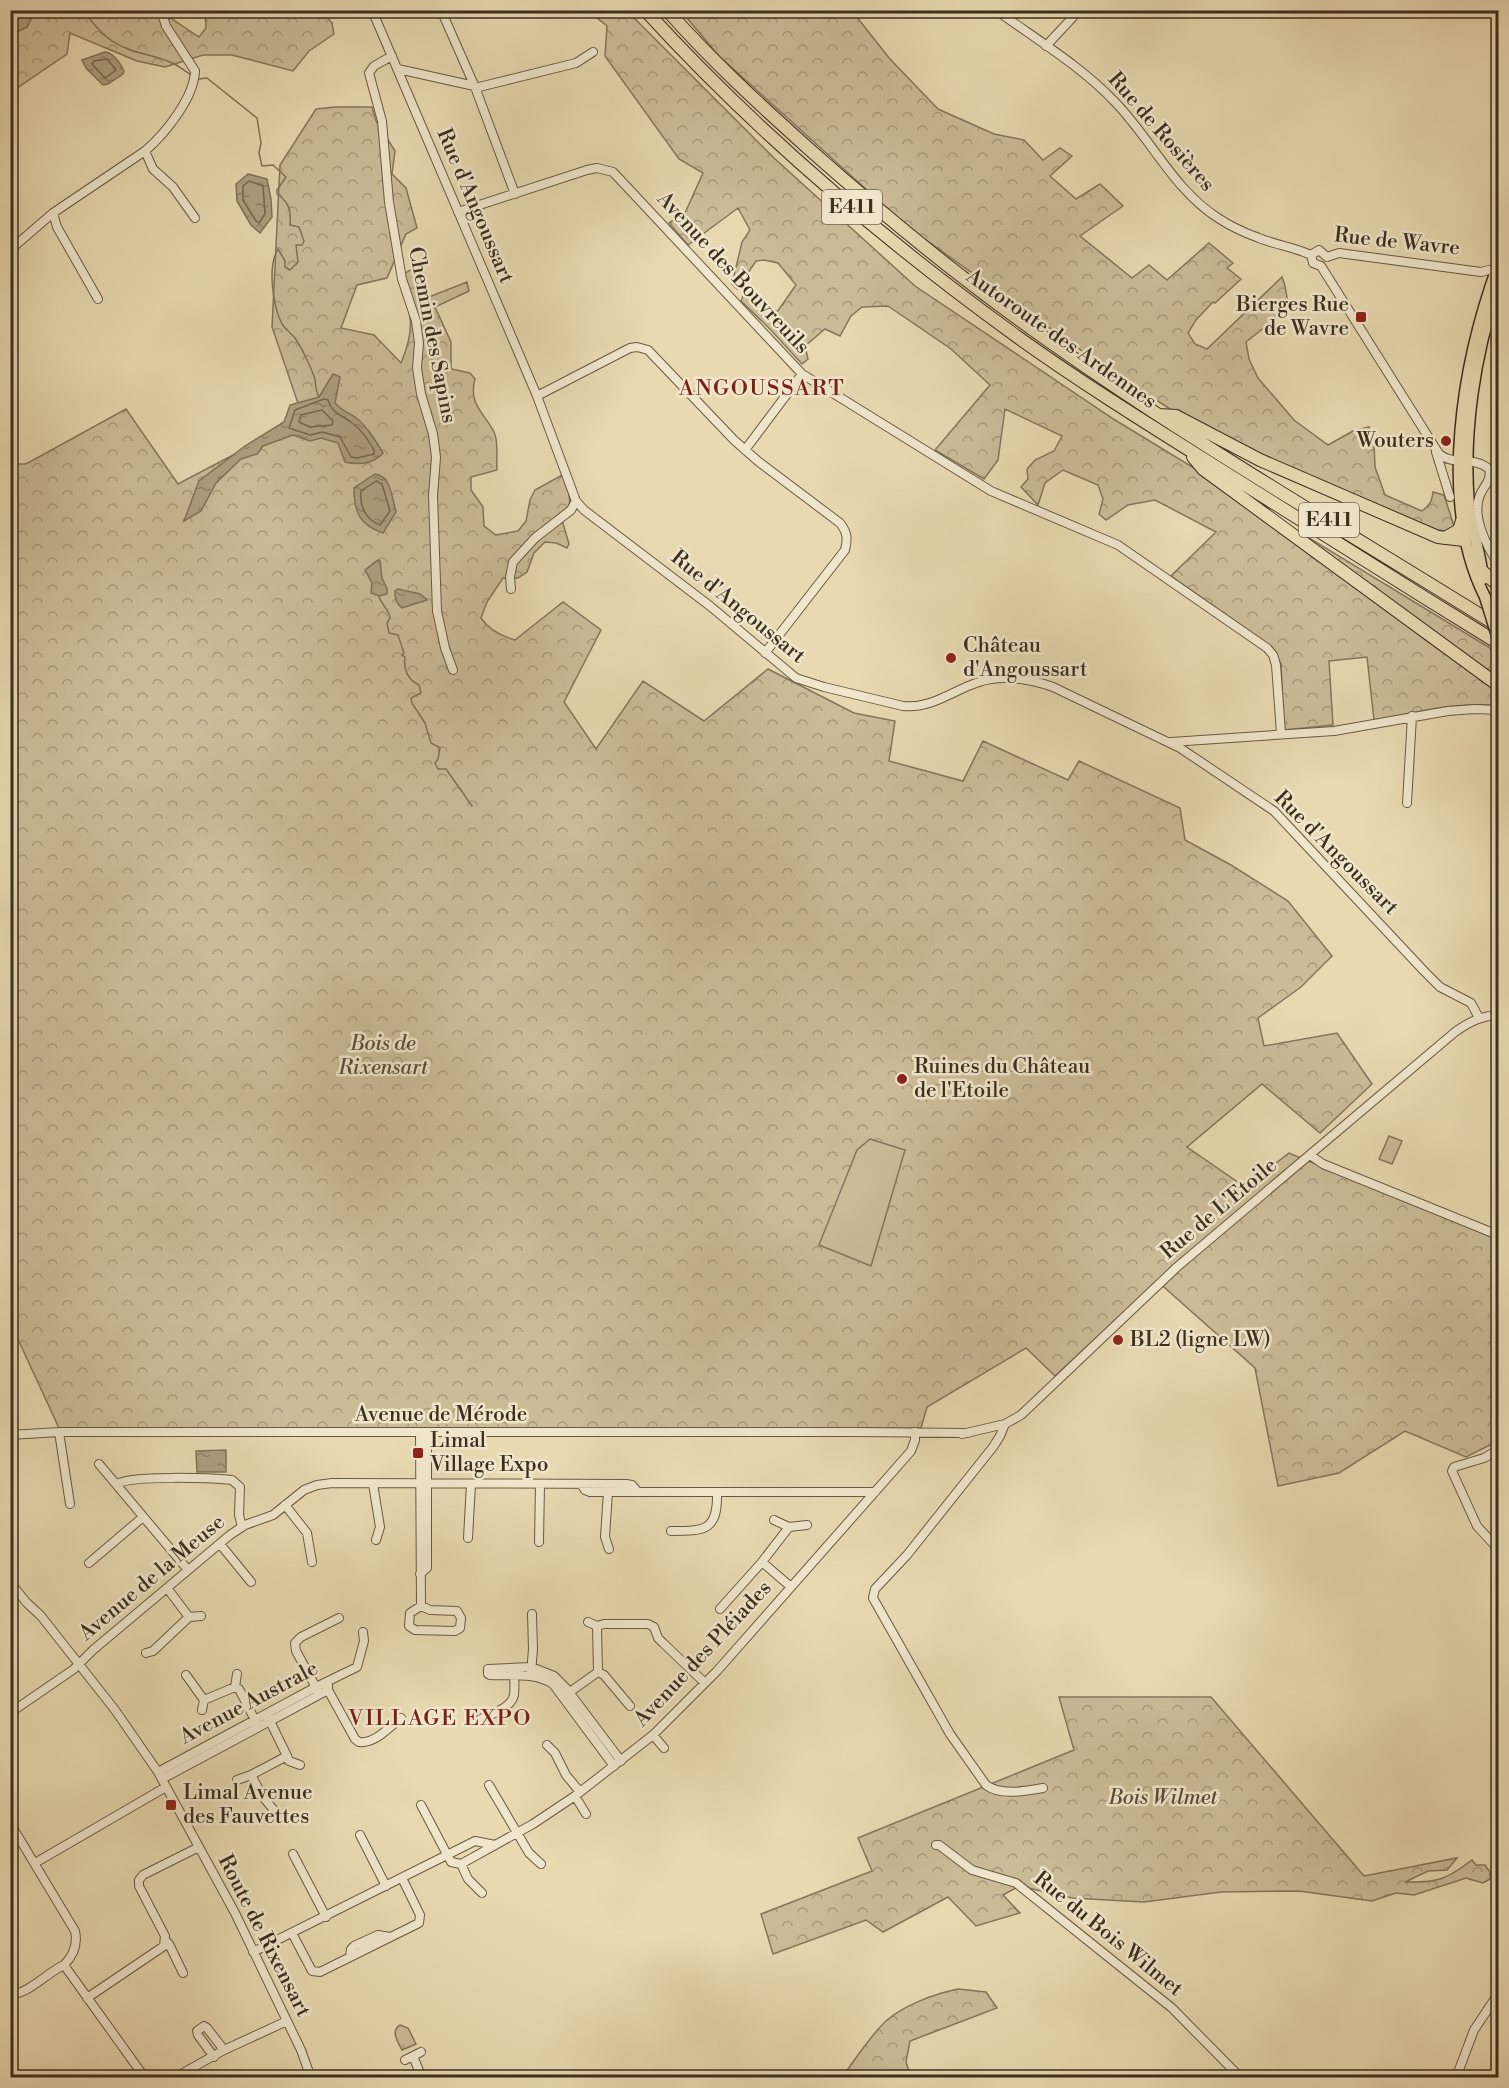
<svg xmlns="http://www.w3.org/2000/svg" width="1509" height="2088" viewBox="0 0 1509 2088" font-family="'Libre Bodoni',serif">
  <defs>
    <pattern id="grass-tufts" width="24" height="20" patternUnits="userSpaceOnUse" patternTransform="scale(1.5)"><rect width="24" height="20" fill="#cbbc98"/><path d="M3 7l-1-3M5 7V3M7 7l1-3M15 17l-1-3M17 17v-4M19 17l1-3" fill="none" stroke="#a6997b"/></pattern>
    <pattern id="forest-crowns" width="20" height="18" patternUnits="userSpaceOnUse" patternTransform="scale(1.5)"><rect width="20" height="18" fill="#cbbc98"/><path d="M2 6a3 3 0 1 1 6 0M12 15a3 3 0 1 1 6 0" fill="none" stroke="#a6997b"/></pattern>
    <pattern id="water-ripples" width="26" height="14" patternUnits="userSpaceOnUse" patternTransform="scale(1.5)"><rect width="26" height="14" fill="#ae9f7f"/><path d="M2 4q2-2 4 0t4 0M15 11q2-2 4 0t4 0" fill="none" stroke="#8f8267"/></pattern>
  </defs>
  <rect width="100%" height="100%" fill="#e8d9b1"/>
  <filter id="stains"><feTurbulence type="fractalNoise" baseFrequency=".00333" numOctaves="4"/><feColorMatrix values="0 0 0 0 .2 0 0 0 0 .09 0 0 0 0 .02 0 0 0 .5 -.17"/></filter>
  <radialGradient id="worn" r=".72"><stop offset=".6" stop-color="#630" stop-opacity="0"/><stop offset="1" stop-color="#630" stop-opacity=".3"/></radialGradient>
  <path fill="url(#grass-tufts)" stroke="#84765b" stroke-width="1.5" d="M400 2025 408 2028 416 2044 402 2050C398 2042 390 2031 400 2025Z"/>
  <path fill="url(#forest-crowns)" stroke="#84765b" stroke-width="1.5" d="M35 10 160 11 199 37 206 28 205 11H322L332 23 334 34 309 51 293 71 232 55H203L165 67 137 61 70 33 67 54 11 92 10 35 27 27Z
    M588 11H627L774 158 915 286 1115 420 1490 648 1498 674V706C1458 701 1415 713 1374 720L1367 657 1329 661 1333 725 1284 730 1281 664 1272 647 1171 576 1216 532 1155 500 1128 505 1106 520 1099 514 1103 499 1098 485 1063 470 1045 483 1038 505 1021 487 1028 479 1027 469 1035 460 1054 451 1062 436 1005 409 998 460 984 479 935 450 990 385 951 349 888 306 862 307 851 316 840 336 825 329 805 346 808 359 802 364 768 327 741 301 747 287 777 312 796 285 778 263 764 260 756 261 737 289 732 284 742 242 750 230 738 208 688 245 669 223 685 213 703 173 679 159 605 56 607 26Z
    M681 11H852L890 59 938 109 994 134 1024 140 1043 160 1060 148 1072 156 1050 176 1076 199 1100 184 1123 206 1080 236 1132 278 1149 265 1167 280 1209 243 1233 263 1227 268 1241 279 1215 303 1213 302 1196 320 1188 333 1195 344 1207 349 1282 277C1287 288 1287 298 1288 309L1246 342 1249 359 1258 378 1294 420 1328 445 1353 431 1369 427 1374 443 1375 467 1385 495 1422 511C1430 505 1432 501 1433 492L1444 495 1454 526 1447 531 1436 530 1288 469 1195 425 1106 368 909 228 719 56Z
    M336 107H372L376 121 395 151 392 174 406 188 417 228 406 234 387 278 357 285 341 328 374 335 401 363C417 325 410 313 400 276L417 266 429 297 467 282 469 291 435 307 451 342V369L470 373 475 379C468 405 484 412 494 432 499 441 496 459 497 470L471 477V490L483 507 484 526 496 535 518 531 526 521 530 500 535 490 562 475C569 493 575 503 562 520L569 544 567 548 556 543 545 542 534 553 527 572 518 578H503L487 602 481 618C489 630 501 636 515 640L563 602 601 630 564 702 596 749 643 681 704 721 768 669 854 713 895 721 889 761 963 781 983 741 1068 780 1079 761 1180 808 1185 840 1231 865 1288 901 1332 956 1301 987 1258 1018 1264 1046 1337 1033 1372 1084 1320 1133 1262 1084 1187 1147 1245 1187 1289 1153 1498 1239V1441L1466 1457 1405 1431 1339 1473 1278 1486 1255 1368 1157 1281 1055 1376 1026 1348 927 1407 921 1428H59L10 1322V464H26L126 409 178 484 303 418 272 327 280 165 316 109Z
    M1059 1697H1211L1364 1876 1457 1858 1447 1870 1428 1871 1405 1882C1438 1883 1447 1879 1472 1860L1476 1865H1485L1490 1872V1879L1483 1883 1466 1878 1414 1895 1396 1893 1372 1901 1299 1891 1221 1892 1144 1902 1072 1898 1015 1885 1016 1888 1003 1895 1020 1913 976 1926 948 1897 883 1932 866 1920 773 1954 761 1914 872 1871 858 1838 1074 1750Z
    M958 1989 986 1992 997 2008 910 2041 906 2062 911 2077H842C855 2060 870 2036 886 2021 904 2005 934 1994 958 1989Z"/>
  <path fill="#cbbc98" stroke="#84765b" stroke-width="1.5" d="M1389 1136 1402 1141 1392 1164 1379 1159Z
    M870 1139 905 1150 871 1266 819 1245 857 1150Z"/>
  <path fill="url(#water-ripples)" stroke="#807258" stroke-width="1.5" d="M11 10H35V11L27 27 11 35Z
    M105 52C114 53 120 63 124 71L123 74 108 84 103 85 86 68 82 60Z
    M248 174 267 179 271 199 272 217 260 233 251 225 237 201 236 184Z
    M333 374 340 377 335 403C341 410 347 412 355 417 367 426 375 440 383 453 374 464 358 465 345 462L338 443 321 438 310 441 293 435 263 446 257 454 241 459 216 483 201 511 184 521 199 481 245 446 284 422 290 405 319 397Z
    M375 474C391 476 392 498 396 512L383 533C360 525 354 513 354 488Z
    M378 560 380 561 382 578 387 589V594L379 596 371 593 372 583 365 570Z
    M398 589 420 594 427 600 402 608C396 603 395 599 395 591Z
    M226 1450V1472H197L196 1451Z"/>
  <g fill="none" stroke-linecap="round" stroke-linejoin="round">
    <path stroke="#75674e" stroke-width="1.5" d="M107 59 116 70 105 78 92 64 94 61Z
      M249 181 263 186 265 214 259 223 256 221 243 200V186Z
      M324 399 328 400C332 414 342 415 352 423 362 430 368 440 374 450V454L357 458 351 457 340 437 322 432 310 435 289 428 295 410Z
      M322 410 333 421 332 425 310 427 299 422 301 415Z
      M376 481 382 484 390 511 380 525C366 520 359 506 361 491Z"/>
    <path stroke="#807258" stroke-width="1.5" d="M83 10C92 22 100 33 112 41 130 53 151 54 170 62 178 65 183 70 190 74
      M199 79 207 78 257 118 261 143 259 153 262 166 273 165 286 177 277 190V194C290 203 291 211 290 225L299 227 304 241 302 245H296L298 262 290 270 285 267V261L278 249C267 267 273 306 282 324 285 329 291 333 295 338 299 344 303 351 306 358 309 364 313 373 315 379 316 386 315 390 319 397
      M379 596C381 605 389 609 390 618L387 623 389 633 398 635 404 653 402 655 405 657C403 669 408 680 419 685L421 693 411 698 412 703 425 723 431 743 440 748 438 759 435 763 438 769H446L472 806"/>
    <defs>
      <path id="minor" d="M372 10 537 396 576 501 584 510 710 606 796 678 824 687 903 706C932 709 953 690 979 682 1001 674 1031 679 1053 687L1180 748 1274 811 1424 971 1440 987 1471 1003 1479 1018
        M441 10 475 87 515 194
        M996 10C1037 40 1081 66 1115 102 1151 139 1174 190 1218 218 1230 226 1245 233 1259 238 1276 245 1294 247 1311 255
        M1046 46 1073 17 1072 10
        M392 56 374 66 369 73 382 121 389 202 402 279 416 321 419 343 417 368 421 394 433 434 436 457 433 496 437 611 445 648 453 670
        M398 69 479 87 576 63 593 52
        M145 151 153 169 173 187 195 218
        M458 212 587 170 597 168 613 172 802 374 991 491 1118 545 1267 648 1273 655 1276 665 1281 733
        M53 213 57 227 98 299
        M10 250 53 213 145 151C165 134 194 98 195 71L166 26 161 10
        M1311 255 1313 263 1321 266 1439 454C1454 466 1475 456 1489 469 1492 481 1484 485 1480 495 1471 516 1487 547 1498 563
        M1311 255 1319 250 1327 257
        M1327 257 1339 253 1481 272 1497 268
        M537 396 630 348 637 347 648 350 734 440 759 462 840 523C847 532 848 538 845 550L765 653
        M745 450 802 374
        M1436 452 1450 497
        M511 589 510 577 513 562 535 538 571 510 576 501
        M1171 742 1334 731 1448 711 1475 709 1498 710
        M1407 803 1412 716
        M1310 1155 1323 1164 1498 1235
        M1005 1424 1000 1436 993 1447 907 1555 875 1589 873 1598 950 1734 986 1785C1000 1796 1026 1791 1043 1788
        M59 1432 70 1504
        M420 1433 421 1606 410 1613 409 1626 415 1630 455 1631 460 1628 461 1618 457 1611 430 1610 421 1606
        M962 1434 1005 1424 1021 1415 1177 1267 1455 1032C1469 1022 1481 1016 1498 1015
        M10 1435 59 1432H856L968 1433
        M1498 1450 1484 1458 1454 1467 1452 1471 1477 1526 1498 1549
        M99 1464 188 1570
        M117 1484C130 1475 212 1478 232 1480L240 1487 239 1515 242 1527
        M373 1484 380 1527 376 1540
        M581 1484 585 1490 590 1492H875
        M608 1492 605 1537 609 1549
        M285 1505 307 1533 312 1562
        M774 1520 789 1527 807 1525
        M671 1531C705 1531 718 1531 717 1492
        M468 1538 471 1484
        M539 1542 540 1484
        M220 1544 251 1582
        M762 1562 791 1587
        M89 1563 143 1517
        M420 1574 427 1568V1433
        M10 1582 26 1602 41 1616 115 1710 158 1772 235 1913 301 2050 311 2078
        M720 1609 762 1562 789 1527
        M189 1617 201 1616
        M588 1622 597 1626
        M146 1653 153 1651 189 1617 167 1588
        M598 1672 597 1626 604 1624H648L654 1627 658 1638 663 1643 705 1683
        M598 1672 604 1675 630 1706
        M531 1673 533 1649 532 1614
        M237 1674 235 1687 239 1689 257 1724
        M186 1675 204 1700 235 1687
        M328 1684V1690L355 1739 359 1742C375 1744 389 1727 401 1718
        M318 1691 296 1651 295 1643 301 1637 339 1618
        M567 1694 598 1672
        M202 1710 204 1700
        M10 1713 74 1669 93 1650 230 1535 245 1525 273 1515 304 1490 317 1485 332 1483 626 1484 632 1485 638 1492
        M268 1717 287 1756 251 1775 263 1797 273 1809
        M479 1720C490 1714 511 1709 514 1695 515 1687 514 1678 514 1670
        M653 1735 664 1748
        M547 1745 555 1753 566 1775 580 1792
        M287 1756 289 1761 300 1765
        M614 1766 553 1684C534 1672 512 1676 490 1675L488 1674V1669L531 1667 554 1676 566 1688 621 1761
        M158 1772 316 1687 357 1667 364 1641 363 1632
        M162 1779 328 1690
        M237 1780 251 1775
        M489 1785 529 1853 541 1864
        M575 1796 586 1814
        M421 1805 451 1862 461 1864 533 1824 575 1796 653 1735 717 1671 911 1451 915 1440V1432
        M10 1823 75 1931C78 1945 73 1956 64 1965
        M360 1835 386 1886
        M936 1845H939L972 1870 1016 1883 1172 2008 1241 2078
        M293 1854 326 1917
        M35 1863 166 1787
        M461 1864 468 1879 482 1893
        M292 1933 312 1971 320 1972 419 1923 420 1915 402 1878
        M166 1941 169 1944 183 1973
        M253 1952 475 1841 495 1845
        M350 1957 351 1949 354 1946 378 1935 390 1937
        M10 1994C26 1996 48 1972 64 1965L145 2078
        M87 1998 164 1946 165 1936 139 1886V1880L143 1875 199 1847
        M413 2056 422 2078
        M214 2057 198 2035 197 2031 204 2026 207 2028 224 2050
        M405 2060 421 2052
        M174 2078 224 2050 287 2021
        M1456 2078 1474 2030 1498 1994"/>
      <path id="major" d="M1483 579C1481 554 1472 531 1469 506 1463 436 1474 354 1498 288
        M1485 597C1437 502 1463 361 1498 265"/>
      <path id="highway" d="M645 10C757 133 885 241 1019 338 1086 386 1156 429 1226 473 1317 530 1407 587 1498 643
        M667 10C711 60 760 105 809 149 879 211 951 271 1028 326 1178 434 1341 528 1498 626
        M1160 415 1176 416 1260 460 1438 537 1464 540
        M1193 457 1203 469 1498 685
        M1445 538 1459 530 1462 521
        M1482 571 1498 585"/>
    </defs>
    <use href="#minor" stroke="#675a43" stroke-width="10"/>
    <use href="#major" stroke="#3c2f1e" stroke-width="13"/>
    <use href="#highway" stroke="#3c2f1e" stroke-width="14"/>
    <use href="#minor" stroke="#f0e6cc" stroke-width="8"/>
    <use href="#major" stroke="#e8d9b1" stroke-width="10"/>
    <use href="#highway" stroke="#e8d9b1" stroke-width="12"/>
    <defs>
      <path id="major-bridge" d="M1485 597 1498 639"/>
    </defs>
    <use href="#major-bridge" stroke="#3c2f1e" stroke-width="13" stroke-linecap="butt"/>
    <use href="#major-bridge" stroke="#e8d9b1" stroke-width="10"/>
  </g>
  <g fill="#8f2418" stroke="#f0e6cc" stroke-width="2">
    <rect x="1355" y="311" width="12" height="12" rx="3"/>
    <circle cx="1446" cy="441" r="6"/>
    <circle cx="951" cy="658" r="6"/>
    <circle cx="902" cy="1079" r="6"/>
    <circle cx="1118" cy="1340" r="6"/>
    <rect x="412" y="1447" width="12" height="12" rx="3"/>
    <rect x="165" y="1799" width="12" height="12" rx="3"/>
  </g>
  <g text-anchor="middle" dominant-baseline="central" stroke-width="5" stroke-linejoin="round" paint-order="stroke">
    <g fill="#f0e6cc" stroke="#726652" stroke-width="1.5">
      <rect x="822" y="190" width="60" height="34" rx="4.5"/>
      <rect x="1299" y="503" width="60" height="34" rx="4.5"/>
    </g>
    <g font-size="20" font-weight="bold" fill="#3c2f1e">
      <text x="852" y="207">E411</text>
      <text x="1329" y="520">E411</text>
    </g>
    <g font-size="21" fill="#3c2f1e" stroke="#f0e6cc">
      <text transform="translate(1161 132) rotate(49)">Rue de Rosières</text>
      <text transform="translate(475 206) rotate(67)">Rue d'Angoussart</text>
      <text transform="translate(1397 242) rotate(6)">Rue de Wavre</text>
      <text transform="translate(733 273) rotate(47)">Avenue des Bouvreuils</text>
      <text transform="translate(432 335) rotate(79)">Chemin des Sapins</text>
      <text transform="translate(1061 339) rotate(35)">Autoroute des Ardennes</text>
      <text transform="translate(738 607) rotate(39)">Rue d'Angoussart</text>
      <text transform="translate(1336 853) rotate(45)">Rue d'Angoussart</text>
      <text transform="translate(1219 1209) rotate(-40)">Rue de L'Etoile</text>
      <text x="441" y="1415">Avenue de Mérode</text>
      <text transform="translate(152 1578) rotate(-40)">Avenue de la Meuse</text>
      <text transform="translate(703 1654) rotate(-47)">Avenue des Pléiades</text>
      <text transform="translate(249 1703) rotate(-28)">Avenue Australe</text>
      <text transform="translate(1108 1934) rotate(39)">Rue du Bois Wilmet</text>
      <text transform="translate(264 1936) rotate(63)">Route de Rixensart</text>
    </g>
    <g font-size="21" fill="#3c2f1e" stroke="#f0e6cc" text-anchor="start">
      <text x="1349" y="305" text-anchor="end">Bierges Rue<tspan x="1349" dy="24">de Wavre</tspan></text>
      <text x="1434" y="441" text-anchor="end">Wouters</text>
      <text x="963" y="646">Château<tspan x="963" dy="24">d'Angoussart</tspan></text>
      <text x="914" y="1067">Ruines du Château<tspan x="914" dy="24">de l'Etoile</tspan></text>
      <text x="1130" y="1340">BL2 (ligne LW)</text>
      <text x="430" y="1441">Limal<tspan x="430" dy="24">Village Expo</tspan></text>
      <text x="183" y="1793">Limal Avenue<tspan x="183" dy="24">des Fauvettes</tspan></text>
    </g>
    <g font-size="21" font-style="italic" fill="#594b36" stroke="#f0e6cc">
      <text x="383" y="1044">Bois de<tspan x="383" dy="24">Rixensart</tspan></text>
      <text x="1163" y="1798">Bois Wilmet</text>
    </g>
    <g font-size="22" letter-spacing="1.5" fill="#7a1f14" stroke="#f0e6cc">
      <text x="762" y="388">ANGOUSSART</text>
      <text x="440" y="1718">VILLAGE EXPO</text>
    </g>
  </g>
  <rect width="1509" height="2088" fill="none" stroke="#e8d9b1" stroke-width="36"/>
  <rect x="12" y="12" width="1485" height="2064" fill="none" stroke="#3c2f1e" stroke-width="3"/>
  <rect x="18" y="18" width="1473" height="2052" fill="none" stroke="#3c2f1e" stroke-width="1.5"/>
  <rect width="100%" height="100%" filter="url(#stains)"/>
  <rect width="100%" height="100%" fill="url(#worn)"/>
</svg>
